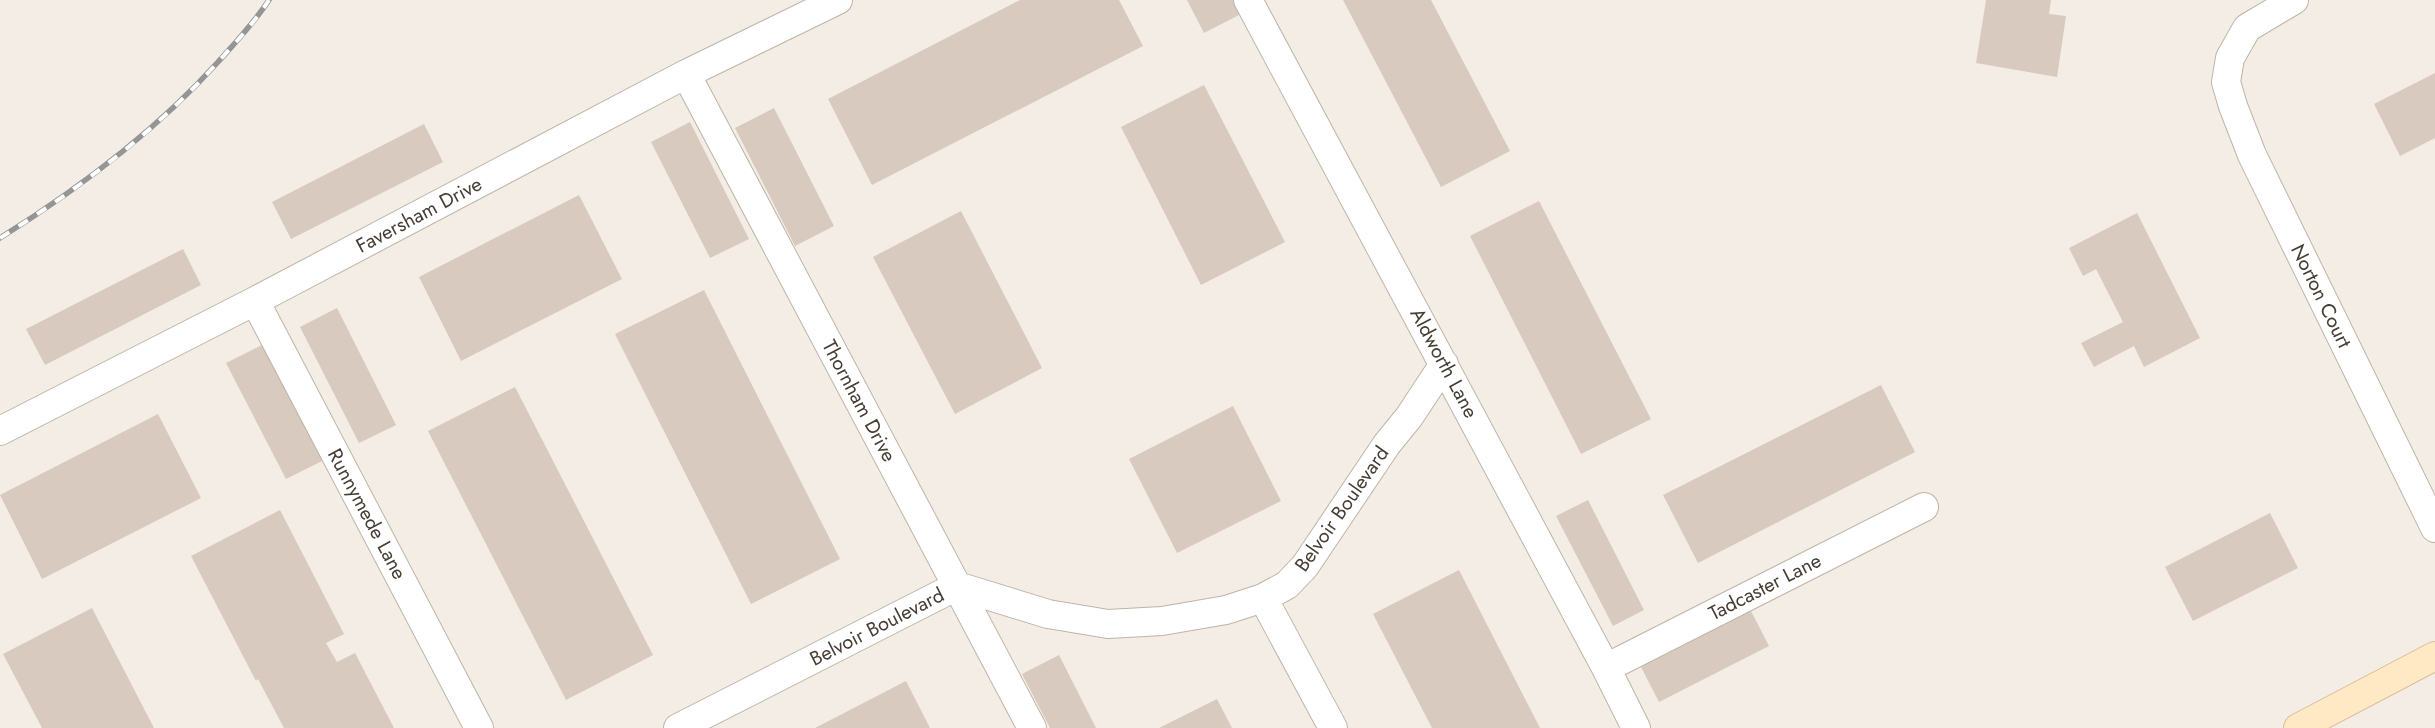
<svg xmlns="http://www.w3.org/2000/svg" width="2435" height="728" viewBox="0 0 2435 728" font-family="Jost,sans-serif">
  <rect width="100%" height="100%" fill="#f3ede6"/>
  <path fill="#d8cabe" d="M1020 0H1119L1143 46 872 185 828 99Z
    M1187 0H1236L1243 13 1204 33Z
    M1343 0H1431L1510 151 1441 187Z
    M1986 0H2051L2049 14 2066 16 2057 77 1976 63Z
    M2435 73V138L2400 156 2374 104Z
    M1204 85 1285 242 1201 285 1121 127Z
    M774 108 834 226 795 246 735 128Z
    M690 122 749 239 710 258 651 142Z
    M424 124 443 162 291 239 272 202Z
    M579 195 622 279 461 361 419 277Z
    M1539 201 1651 419 1581 454 1470 236Z
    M961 211 1042 368 955 414 873 257Z
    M2137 213 2200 338 2144 367 2134 346 2094 367 2081 343 2123 322 2096 269 2083 276 2069 248Z
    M183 249 201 285 45 365 26 329Z
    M704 290 840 559 751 604 615 334Z
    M337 308 396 425 359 443 300 327Z
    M266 343 326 459 286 479 226 363Z
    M1881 385 1915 452 1698 563 1663 495Z
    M515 387 653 655 566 700 428 431Z
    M1233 406 1281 501 1177 553 1129 459Z
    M158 414 201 498 42 579 0 495Z
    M1588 500 1644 610 1613 626 1556 516Z
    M280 510 344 634 326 643 337 662 355 653 394 728H284L258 679 256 681 191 556Z
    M2270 513 2298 568 2193 621 2165 567Z
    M1459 570 1540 728H1432L1373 614Z
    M92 608 154 728H42L3 654Z
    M1751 611 1769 646 1659 702 1641 667Z
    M1059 655 1096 728H1050L1022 674Z
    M906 681 930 728H815Z
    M1217 699 1232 728H1159Z"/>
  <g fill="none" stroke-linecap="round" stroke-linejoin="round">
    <defs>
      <path id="street" d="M1248 0 1606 668 1636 728
        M2294 0 2247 28 2230 58 2226 82 2233 106 2252 155 2435 528
        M686 74 1032 728
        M255 301 479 728
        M0 431 255 301 686 74 838 0
        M1263 598 1333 728
        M1606 668 1924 507
        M678 728 957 586 1048 614 1108 624 1162 621 1226 610 1263 598 1287 585 1305 566 1387 444 1409 417 1444 364"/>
      <path id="secondary" d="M2298 728 2435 656"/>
    </defs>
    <use href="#street" stroke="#bfb4a8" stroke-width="30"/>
    <use href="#secondary" stroke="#d8be96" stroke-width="30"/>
    <use href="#street" stroke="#fff" stroke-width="28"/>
    <use href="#secondary" stroke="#ffe9c4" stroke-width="28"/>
    <defs>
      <path id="rail" d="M0 238C80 188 155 132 218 62 236 42 254 23 269 0"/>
    </defs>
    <use href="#rail" stroke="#959595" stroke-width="5.5"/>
    <use href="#rail" stroke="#fff" stroke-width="4" stroke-dasharray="11" stroke-linecap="butt"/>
  </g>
  <g text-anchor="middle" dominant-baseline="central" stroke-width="5" stroke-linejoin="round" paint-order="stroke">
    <g font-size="20" fill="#463d35" stroke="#fff">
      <text transform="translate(419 215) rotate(-28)">Faversham Drive</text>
      <text transform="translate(2321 296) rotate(64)">Norton Court</text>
      <text transform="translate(1444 363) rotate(62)">Aldworth Lane</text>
      <text transform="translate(859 401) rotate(62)">Thornham Drive</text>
      <text transform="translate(1342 509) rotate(-55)">Belvoir Boulevard</text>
      <text transform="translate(367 514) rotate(62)">Runnymede Lane</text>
      <text transform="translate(1765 587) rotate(-27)">Tadcaster Lane</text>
      <text transform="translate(877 627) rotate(-27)">Belvoir Boulevard</text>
    </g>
  </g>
</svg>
